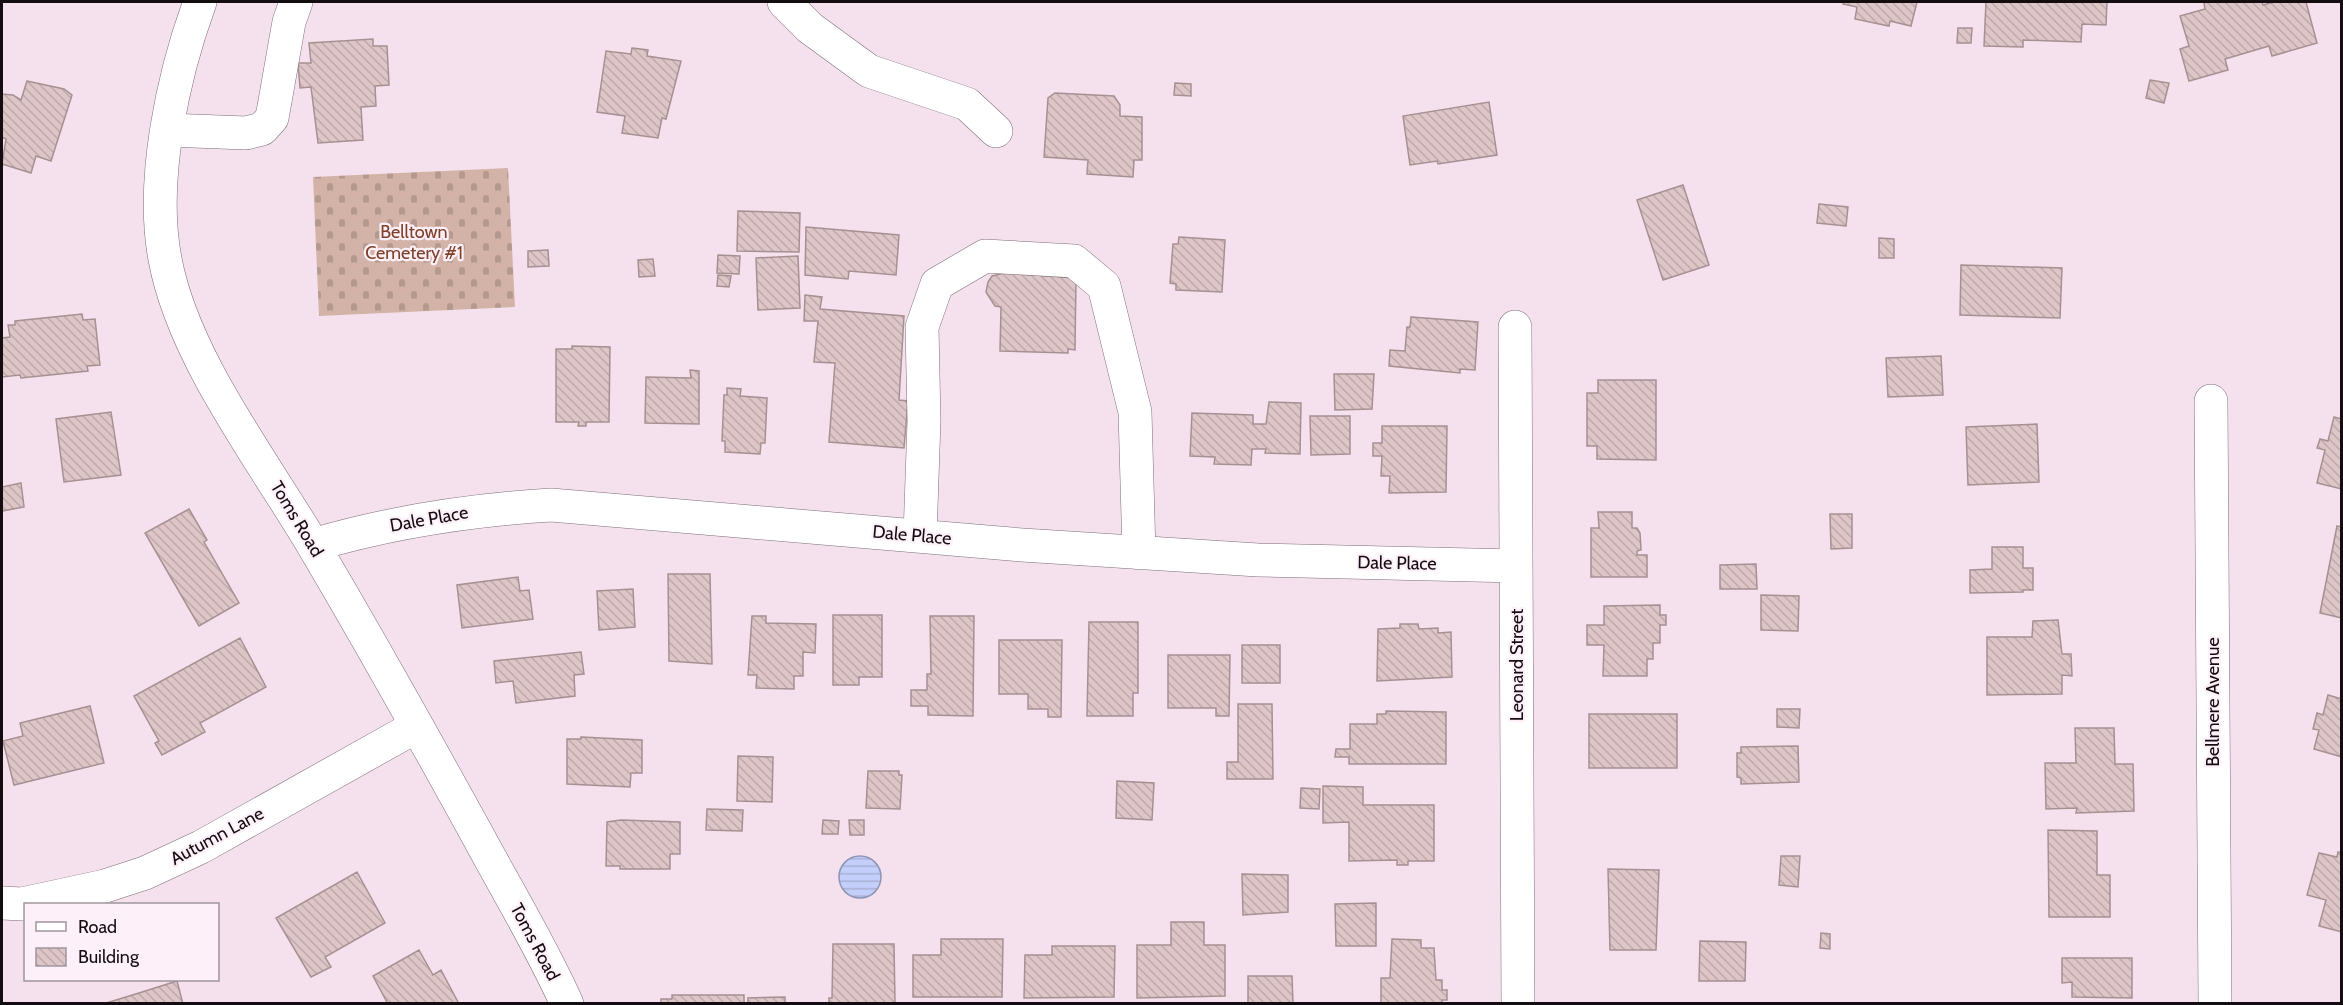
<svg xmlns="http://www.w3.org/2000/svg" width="2343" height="1005" viewBox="0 0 2343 1005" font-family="Cabin,sans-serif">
  <defs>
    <pattern id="cemetery-stones" width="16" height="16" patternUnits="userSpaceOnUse" patternTransform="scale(1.5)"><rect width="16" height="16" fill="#d3b3a7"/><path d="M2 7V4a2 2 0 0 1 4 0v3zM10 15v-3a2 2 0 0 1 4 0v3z" fill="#b4998f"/></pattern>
    <pattern id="water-rules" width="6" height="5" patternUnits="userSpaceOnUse" patternTransform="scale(1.5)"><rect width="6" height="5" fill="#c4cefb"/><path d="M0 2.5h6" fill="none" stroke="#a8b0d6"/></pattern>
    <pattern id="building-back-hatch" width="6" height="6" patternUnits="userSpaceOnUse" patternTransform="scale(1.5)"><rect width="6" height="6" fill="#dec6c8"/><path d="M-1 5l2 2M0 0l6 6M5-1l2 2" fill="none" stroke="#bea9ab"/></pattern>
  </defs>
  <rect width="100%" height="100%" fill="#f5e1ed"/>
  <path fill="url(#cemetery-stones)" d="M508 168 515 307 319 316 313 177Z"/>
  <path fill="url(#water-rules)" stroke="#8f94b5" stroke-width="1.5" d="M839 877a21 21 0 1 1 42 0a21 21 0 1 1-42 0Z"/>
  <path fill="url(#building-back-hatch)" stroke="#a79092" stroke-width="1.5" d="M1844 2H1917L1911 26 1890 21 1889 26 1855 19 1857 7 1843 4Z
    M1986 2H2107L2106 25 2082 24 2081 42 2023 40V47L1984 46Z
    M2262 2 2263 5 2274 2H2306L2317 43 2272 56 2269 46 2225 59 2228 70 2189 81 2180 49 2189 46 2180 16 2205 9 2204 3 2207 2Z
    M1958 28H1972L1971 43H1957Z
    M373 39V46H387L389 85 375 86 376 106 361 107 363 140 318 143 311 87 300 88 298 63H311L309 43Z
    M632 48 648 50 647 56 681 61 666 119 662 118 658 138 622 133 625 116 597 112 606 51 631 54Z
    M2150 80 2169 83 2164 103 2146 98Z
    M27 81 64 89 72 95 51 161 36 156 31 173 2 164 6 139 2 137V94L13 95 21 100Z
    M1175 83 1191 84V96L1174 95Z
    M1055 93 1114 96 1120 105V116L1142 117V160H1134L1133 177 1087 174 1088 160 1044 157 1048 98Z
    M1489 102 1497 155 1438 164 1437 161 1410 165 1403 116Z
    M1683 185 1709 265 1663 280 1637 200Z
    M1819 204 1848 207 1846 226 1817 223Z
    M738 211 800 213 799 252 737 251Z
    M806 227 899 235 896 275 849 271 848 279 805 275Z
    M1179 237 1225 240 1222 292 1176 290V284L1170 283 1173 244H1178Z
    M1879 238 1894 239V258H1879Z
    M548 250 549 266 528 267V251Z
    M718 255 740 256 739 274 717 273Z
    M798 256 800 308 758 310 756 258Z
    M653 259 655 276 639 277 638 260Z
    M1961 265 2062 268 2060 318 1960 315Z
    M1005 273 1076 278 1075 350 1068 349V353L1000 351 1001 307 995 306 986 292 988 282 992 276Z
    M718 275 731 276 729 287 717 286Z
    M805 295 822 297 820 309 904 316 899 400 908 401 904 448 829 442 835 363 814 362 818 321H804Z
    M82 314 83 320 95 319 100 365 87 366 88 371 21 378 20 375 2 377V338L10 337 8 325H15V321Z
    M1411 317 1478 322 1475 370 1460 369V373L1389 366 1390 350 1405 351 1407 327H1410Z
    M572 346 610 347 609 422H586V426H578L579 422H556V349H572Z
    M1941 356 1943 395 1888 397 1886 358Z
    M690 370 699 371V424L645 423 646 377 691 378Z
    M1334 374H1374L1372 409 1335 410Z
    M1598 380H1656V460L1597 459V446H1587V393H1598Z
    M727 388 741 389 740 396 767 398 765 443H761L760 454 725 452V441H722L724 395H727Z
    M1269 402 1301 403 1300 454 1265 453 1266 449H1252L1251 465 1214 464 1215 457 1190 456 1192 413 1253 415V424H1266Z
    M111 412 121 475 64 482 56 419Z
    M1310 416H1350V454L1311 455Z
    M2334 417 2342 419V489L2317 483 2325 450 2317 448 2320 439 2328 441Z
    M2037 424 2039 482 1968 485 1966 427Z
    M1382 426H1447L1446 492 1389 493 1390 476H1381L1382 456H1373V443H1382Z
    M21 483 24 507 2 511V487Z
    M189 509 207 540 204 542 239 603 199 626 145 533Z
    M1598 512H1632V528H1637L1640 533 1641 550 1637 551V555H1647V577H1591V528H1599Z
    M1830 514H1852V548L1831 549Z
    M2337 526 2342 527V618L2320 613Z
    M1992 547H2023V568H2033V590H2023V592L1970 593V570L1992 569Z
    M1756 564 1757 589H1720V565Z
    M668 574H710L712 664 669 661Z
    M518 577 520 591 529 590 533 619 462 628 457 585Z
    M633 589 635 627 599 630 597 591Z
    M1761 595 1799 596 1798 631 1761 630Z
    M1660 605V615H1666V625H1660V643H1653V659H1647V676H1603L1604 645H1587V625H1604V606Z
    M833 615H882V677H859V685H833Z
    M752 616H766V623L816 624 815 653 803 652V676H794V689L756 688 757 675H748Z
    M930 616H974L973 716 928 715V706H911V690H927V674H931Z
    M2058 620 2062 654H2071L2072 676 2062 675V694L1987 695V637H2032L2033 621Z
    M1089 622H1138V693H1133V716H1087Z
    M1400 624H1418L1419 629 1438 628V633L1451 632 1452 677 1377 681 1378 629 1400 628Z
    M240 638 266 687 200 723 205 732 162 755 155 743 159 741 134 696Z
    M999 640H1062L1061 717H1048V709H1028V694H999Z
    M1242 645H1280V683H1242Z
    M581 652 584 674 574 675 575 696 516 703 513 681 496 683 494 661Z
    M1168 655H1230L1229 716H1216V708H1168Z
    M2328 695 2342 699V757L2314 749 2319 730 2313 729 2317 713 2323 715Z
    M1238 704H1272L1273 779H1227V762H1238Z
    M90 706 104 763 14 785 3 741 23 736 20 723Z
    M1777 709H1800L1799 728 1777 727Z
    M1386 711 1446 712V764H1349V757H1335L1336 749H1350V724H1377V714H1386Z
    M1589 714H1677V768H1589Z
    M2075 728H2114L2115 764H2133L2134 811 2076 813 2077 808 2046 809 2045 763H2076Z
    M581 737 642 740V773H631L630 787 567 784V739H581Z
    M1798 746 1799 782 1741 784V778L1737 777V753H1741V747Z
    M738 756 773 757 772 802 737 801Z
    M868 771H899V775H902L900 809 866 808Z
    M1117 781 1154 783 1152 820 1116 818Z
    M1323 786 1363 787V805H1434V861H1408V865H1397V860L1349 861V822L1323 823Z
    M1301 788 1320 789 1319 809 1300 808Z
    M707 809 743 810 742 831 706 830Z
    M621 820 680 822V854H670V869H620V866H606L607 822Z
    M823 820 839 821 838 834H822Z
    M849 820H864V835H850Z
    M2048 830 2097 831V875H2110V917H2049Z
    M2338 852 2342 853V932L2319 926 2326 900 2307 895 2319 853 2337 857Z
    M1781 856H1800L1798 887 1779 885Z
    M1608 869 1659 870 1656 950H1610Z
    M357 872 385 923 325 957 331 967 311 977 276 918Z
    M1242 874 1288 875V912L1243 915Z
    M1376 903V946H1336L1335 904Z
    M1171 922H1204V945H1225V996L1137 998V945H1171Z
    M1821 933 1830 934V949L1820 948Z
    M941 939H1003L1002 997H913V955H941Z
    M1392 939 1421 940V948H1434L1436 980H1442V990H1447V1000H1442V1004H1381V978H1390Z
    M1700 941 1746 942 1745 981H1699Z
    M833 944H894L895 1004H829V998H832Z
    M1052 946H1115L1114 997 1024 998 1025 955H1052Z
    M419 950 433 975 441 970 459 1004H388L373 976Z
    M2062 958H2132V998L2072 997V982L2062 983Z
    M1248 976H1292L1293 1004H1248Z
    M177 981 183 1004H103L139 993Z
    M672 995H744V1004H661V999H672Z
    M785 997V1004H748V998Z"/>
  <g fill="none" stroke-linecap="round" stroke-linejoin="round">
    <defs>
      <path id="minor" d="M200 2C173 75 150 181 165 259 183 357 262 459 313 545 370 641 424 738 478 836 508 892 541 946 567 1004
        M784 2 810 28 869 71 967 104 996 131
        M167 130 246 133 262 129 272 118 289 22 296 2
        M1515 327 1518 1004
        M2211 401 2215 1004
        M920 536 924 421 922 327 937 284 985 256 1074 261 1104 286 1135 412 1139 553
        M313 545C391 522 470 510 551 505L1022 545 1258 560 1516 566
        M2 903 22 904 105 886 145 873 201 847 417 726"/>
    </defs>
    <use href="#minor" stroke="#7f6d79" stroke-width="34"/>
    <use href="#minor" stroke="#fff" stroke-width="33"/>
  </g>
  <g text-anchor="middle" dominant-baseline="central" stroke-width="4.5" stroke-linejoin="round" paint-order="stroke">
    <g font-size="18" fill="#7e4027" stroke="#fdf0f8">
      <text x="414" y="232">Belltown<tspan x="414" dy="21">Cemetery #1</tspan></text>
    </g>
    <g font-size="18" fill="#130d11" stroke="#fdf0f8">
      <text transform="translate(297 519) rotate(59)">Toms Road</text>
      <text transform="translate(429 519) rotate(-10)">Dale Place</text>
      <text transform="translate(912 535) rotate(5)">Dale Place</text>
      <text transform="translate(1397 563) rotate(1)">Dale Place</text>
      <text transform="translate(1517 665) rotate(-90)">Leonard Street</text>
      <text transform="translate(2213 702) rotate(-90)">Bellmere Avenue</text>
      <text transform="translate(217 836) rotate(-28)">Autumn Lane</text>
      <text transform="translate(535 942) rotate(62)">Toms Road</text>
    </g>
  </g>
  <rect width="2343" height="1005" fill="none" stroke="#130d11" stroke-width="6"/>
  <rect x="24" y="903" width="195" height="78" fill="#fdf0f8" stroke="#9f959c" stroke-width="1.5"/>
  <rect x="36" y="922" width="30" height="9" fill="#ffffff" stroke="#9f959c" stroke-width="1.5"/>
  <text x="78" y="933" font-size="18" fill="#130d11">Road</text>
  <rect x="36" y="948" width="30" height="18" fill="url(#building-back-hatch)" stroke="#9f959c" stroke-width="1.5"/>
  <text x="78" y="963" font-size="18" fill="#130d11">Building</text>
</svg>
